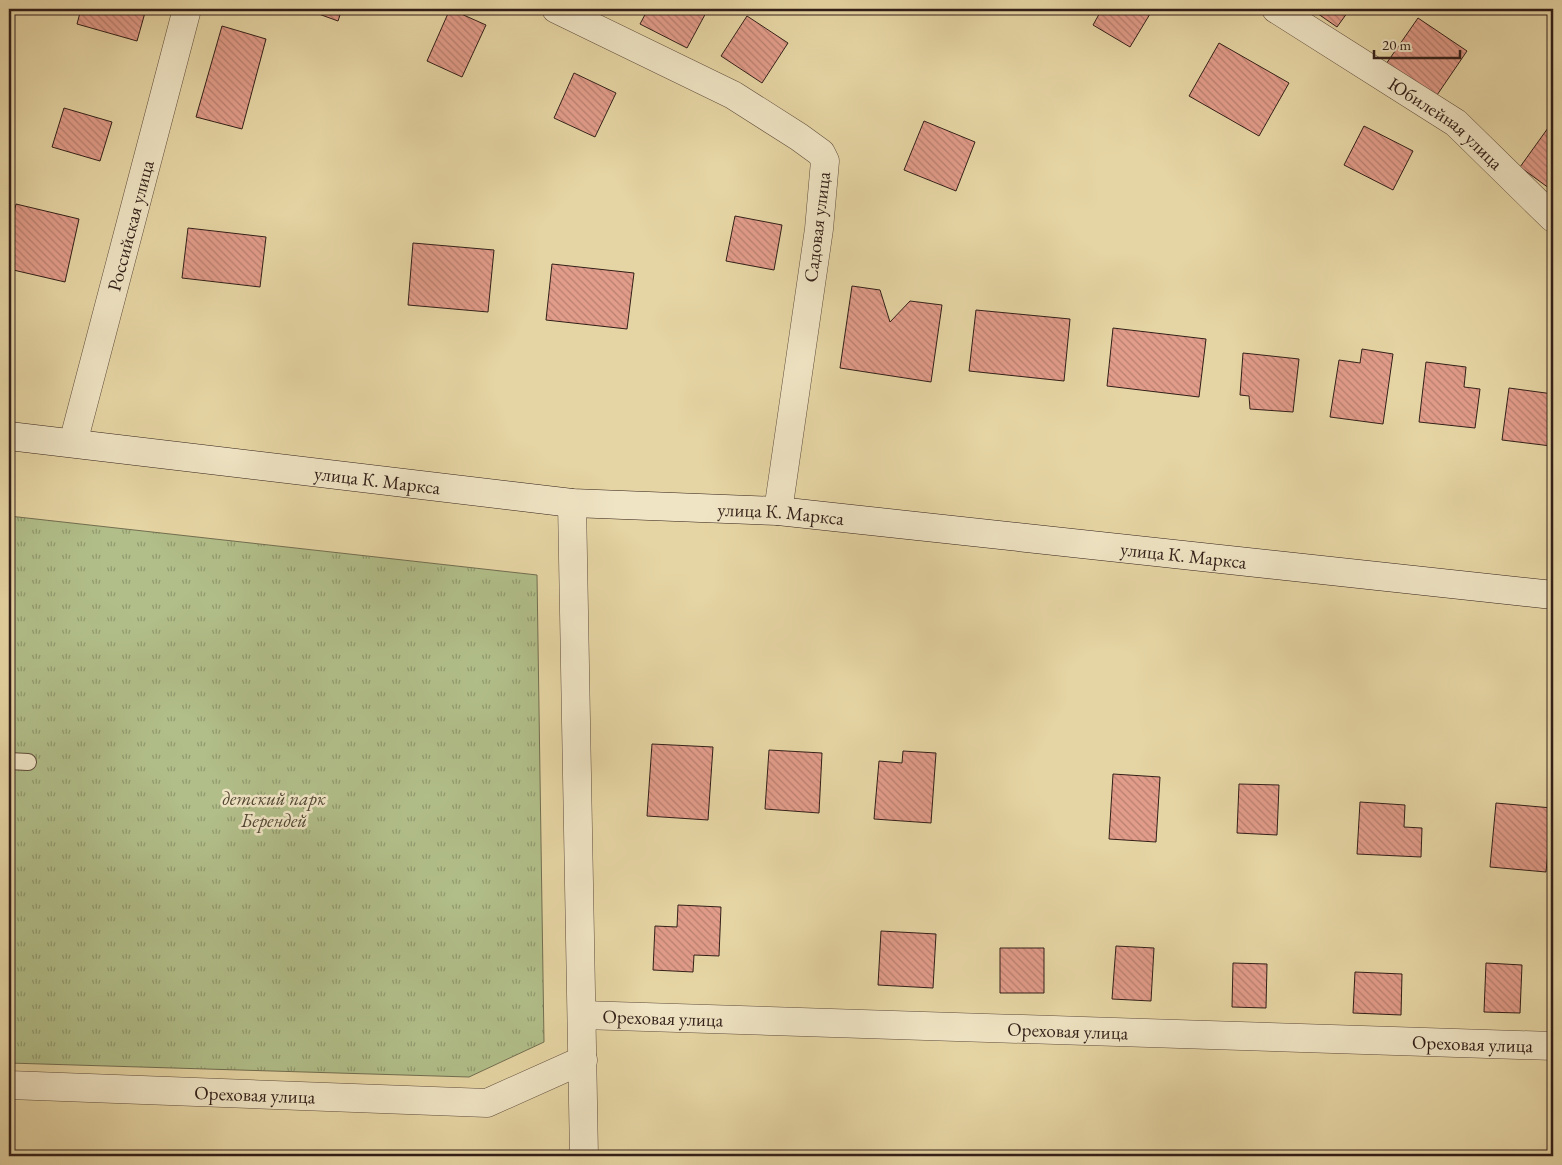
<svg xmlns="http://www.w3.org/2000/svg" width="1562" height="1165" viewBox="0 0 1562 1165" font-family="'EB Garamond',serif">
  <defs>
    <pattern id="grass-tufts" width="24" height="20" patternUnits="userSpaceOnUse" patternTransform="scale(1.25)"><rect width="24" height="20" fill="#b1be89"/><path d="M3 7l-1-3M5 7V3M7 7l1-3M15 17l-1-3M17 17v-4M19 17l1-3" fill="none" stroke="#919a6f"/></pattern>
    <pattern id="building-back-hatch" width="6" height="6" patternUnits="userSpaceOnUse" patternTransform="scale(1.25)"><rect width="6" height="6" fill="#e29c8a"/><path d="M-1 5l2 2M0 0l6 6M5-1l2 2" fill="none" stroke="#b87f70"/></pattern>
  </defs>
  <rect width="100%" height="100%" fill="#e6d5a4"/>
  <filter id="stains"><feTurbulence type="fractalNoise" baseFrequency=".004" numOctaves="4"/><feColorMatrix values="0 0 0 0 .2 0 0 0 0 .09 0 0 0 0 .02 0 0 0 .5 -.17"/></filter>
  <radialGradient id="worn" r=".72"><stop offset=".6" stop-color="#630" stop-opacity="0"/><stop offset="1" stop-color="#630" stop-opacity=".3"/></radialGradient>
  <path fill="url(#grass-tufts)" stroke="#726e50" d="M9 516 537 575 544 1042 469 1077 9 1063Z"/>
  <path fill="url(#building-back-hatch)" stroke="#321f18" d="M81 9H146L137 41 77 24Z
    M305 9H342L338 21Z
    M450 9 486 25 462 77 427 61Z
    M648 9H708L687 48 640 24Z
    M1102 9H1153L1130 47 1093 25Z
    M1311 9H1350L1337 27Z
    M747 16 788 43 762 83 721 56Z
    M1418 18 1467 51 1435 98 1386 64Z
    M222 26 266 39 242 129 196 117Z
    M1219 43 1289 83 1259 136 1189 96Z
    M574 73 616 93 595 137 554 118Z
    M64 108 112 122 100 161 52 147Z
    M924 121 975 142 956 191 904 170Z
    M1553 121V191L1520 167Z
    M1364 126 1413 151 1393 190 1344 165Z
    M16 204 79 219 65 282 9 269V237Z
    M735 216 782 225 774 270 726 261Z
    M188 228 266 237 260 287 182 278Z
    M413 243 494 250 488 312 408 305Z
    M552 264 634 273 627 329 546 320Z
    M852 286 880 290 890 322 910 301 942 305 931 382 840 368Z
    M976 310 1070 319 1064 381 969 371Z
    M1113 328 1206 339 1199 397 1107 386Z
    M1362 349 1393 354 1383 424 1330 417 1339 360 1360 363Z
    M1243 353 1299 359 1293 412 1250 409 1249 396 1240 395Z
    M1426 362 1466 367 1464 387 1480 389 1475 428 1419 422Z
    M1509 388 1553 394V428L1551 446 1502 440Z
    M652 744 713 747 708 820 647 816Z
    M769 750 822 753 819 813 765 809Z
    M903 751 936 753 931 823 874 819 879 761 902 763Z
    M1113 774 1160 777 1156 842 1109 839Z
    M1239 784 1279 785 1277 835 1237 833Z
    M1360 802 1405 805 1404 827 1422 828 1421 857 1357 854Z
    M1496 803 1552 808 1546 872 1490 867Z
    M678 905 721 907 719 956 694 955 693 972 653 970 655 926 677 927Z
    M881 931 936 934 933 988 878 985Z
    M1116 946 1154 948 1151 1001 1112 999Z
    M1000 948H1044V993H1000Z
    M1233 963 1267 964 1266 1008 1232 1007Z
    M1486 963 1522 965 1520 1013 1484 1012Z
    M1355 972 1402 974 1401 1015 1353 1013Z"/>
  <g fill="none" stroke-linecap="round" stroke-linejoin="round">
    <defs>
      <path id="service" d="M9 761 28 762"/>
      <g id="minor">
        <path d="M556 9 733 95 799 137 821 153 825 161 819 229 778 511"/>
        <path id="s1" d="M1276 9 1456 123 1553 218"/>
        <path id="s2" d="M73 443 187 9"/>
        <path d="M572 503 584 1156"/>
        <path id="s3" d="M582 1015 1553 1046"/>
        <path id="s4" d="M9 1085 487 1103 583 1060"/>
      </g>
      <g id="secondary">
        <path id="s5" d="M9 436 572 503 778 511 1553 595"/>
      </g>
    </defs>
    <use href="#service" stroke="#5f4c3b" stroke-width="18"/>
    <use href="#minor" stroke="#5f4c3b" stroke-width="29"/>
    <use href="#secondary" stroke="#321f18" stroke-width="29"/>
    <use href="#service" stroke="#efe4c4" stroke-width="16"/>
    <use href="#minor" stroke="#efe4c4" stroke-width="28"/>
    <use href="#secondary" stroke="#efe4c4" stroke-width="28"/>
  </g>
  <g text-anchor="middle" dominant-baseline="central" stroke-width="5" stroke-linejoin="round" paint-order="stroke">
    <g font-size="19" fill="#321f18" stroke="#efe4c4">
      <text stroke="none"><textPath href="#s1" startOffset="205">Юбилейная улица</textPath></text>
      <text stroke="none"><textPath href="#s2" startOffset="225">Российская улица</textPath></text>
      <text transform="translate(817 227) rotate(-83)">Садовая улица</text>
      <text stroke="none"><textPath href="#s5" startOffset="371">улица К. Маркса</textPath></text>
      <text stroke="none"><textPath href="#s5" startOffset="776">улица К. Маркса</textPath></text>
      <text stroke="none"><textPath href="#s5" startOffset="1181">улица К. Маркса</textPath></text>
      <text stroke="none"><textPath href="#s3" startOffset="81">Ореховая улица</textPath></text>
      <text stroke="none"><textPath href="#s3" startOffset="486">Ореховая улица</textPath></text>
      <text stroke="none"><textPath href="#s3" startOffset="891">Ореховая улица</textPath></text>
      <text stroke="none"><textPath href="#s4" startOffset="246">Ореховая улица</textPath></text>
    </g>
    <g font-size="19" font-style="italic" fill="#524734" stroke="#efe4c4">
      <text x="274" y="798">детский парк<tspan x="274" dy="22">Берендей</tspan></text>
    </g>
  </g>
  <rect width="1562" height="1165" fill="none" stroke="#e6d5a4" stroke-width="30"/>
  <rect x="10" y="10" width="1542" height="1145" fill="none" stroke="#321f18" stroke-width="2.5"/>
  <rect x="15" y="15" width="1532" height="1135" fill="none" stroke="#321f18"/>
  <path d="M1374 50v8h86v-8" fill="none" stroke="#321f18" stroke-width="2.5"/>
  <text x="1382" y="50" font-size="15" fill="#321f18" stroke="#efe4c4" stroke-width="4" paint-order="stroke">20 m</text>
  <rect width="100%" height="100%" filter="url(#stains)"/>
  <rect width="100%" height="100%" fill="url(#worn)"/>
</svg>
